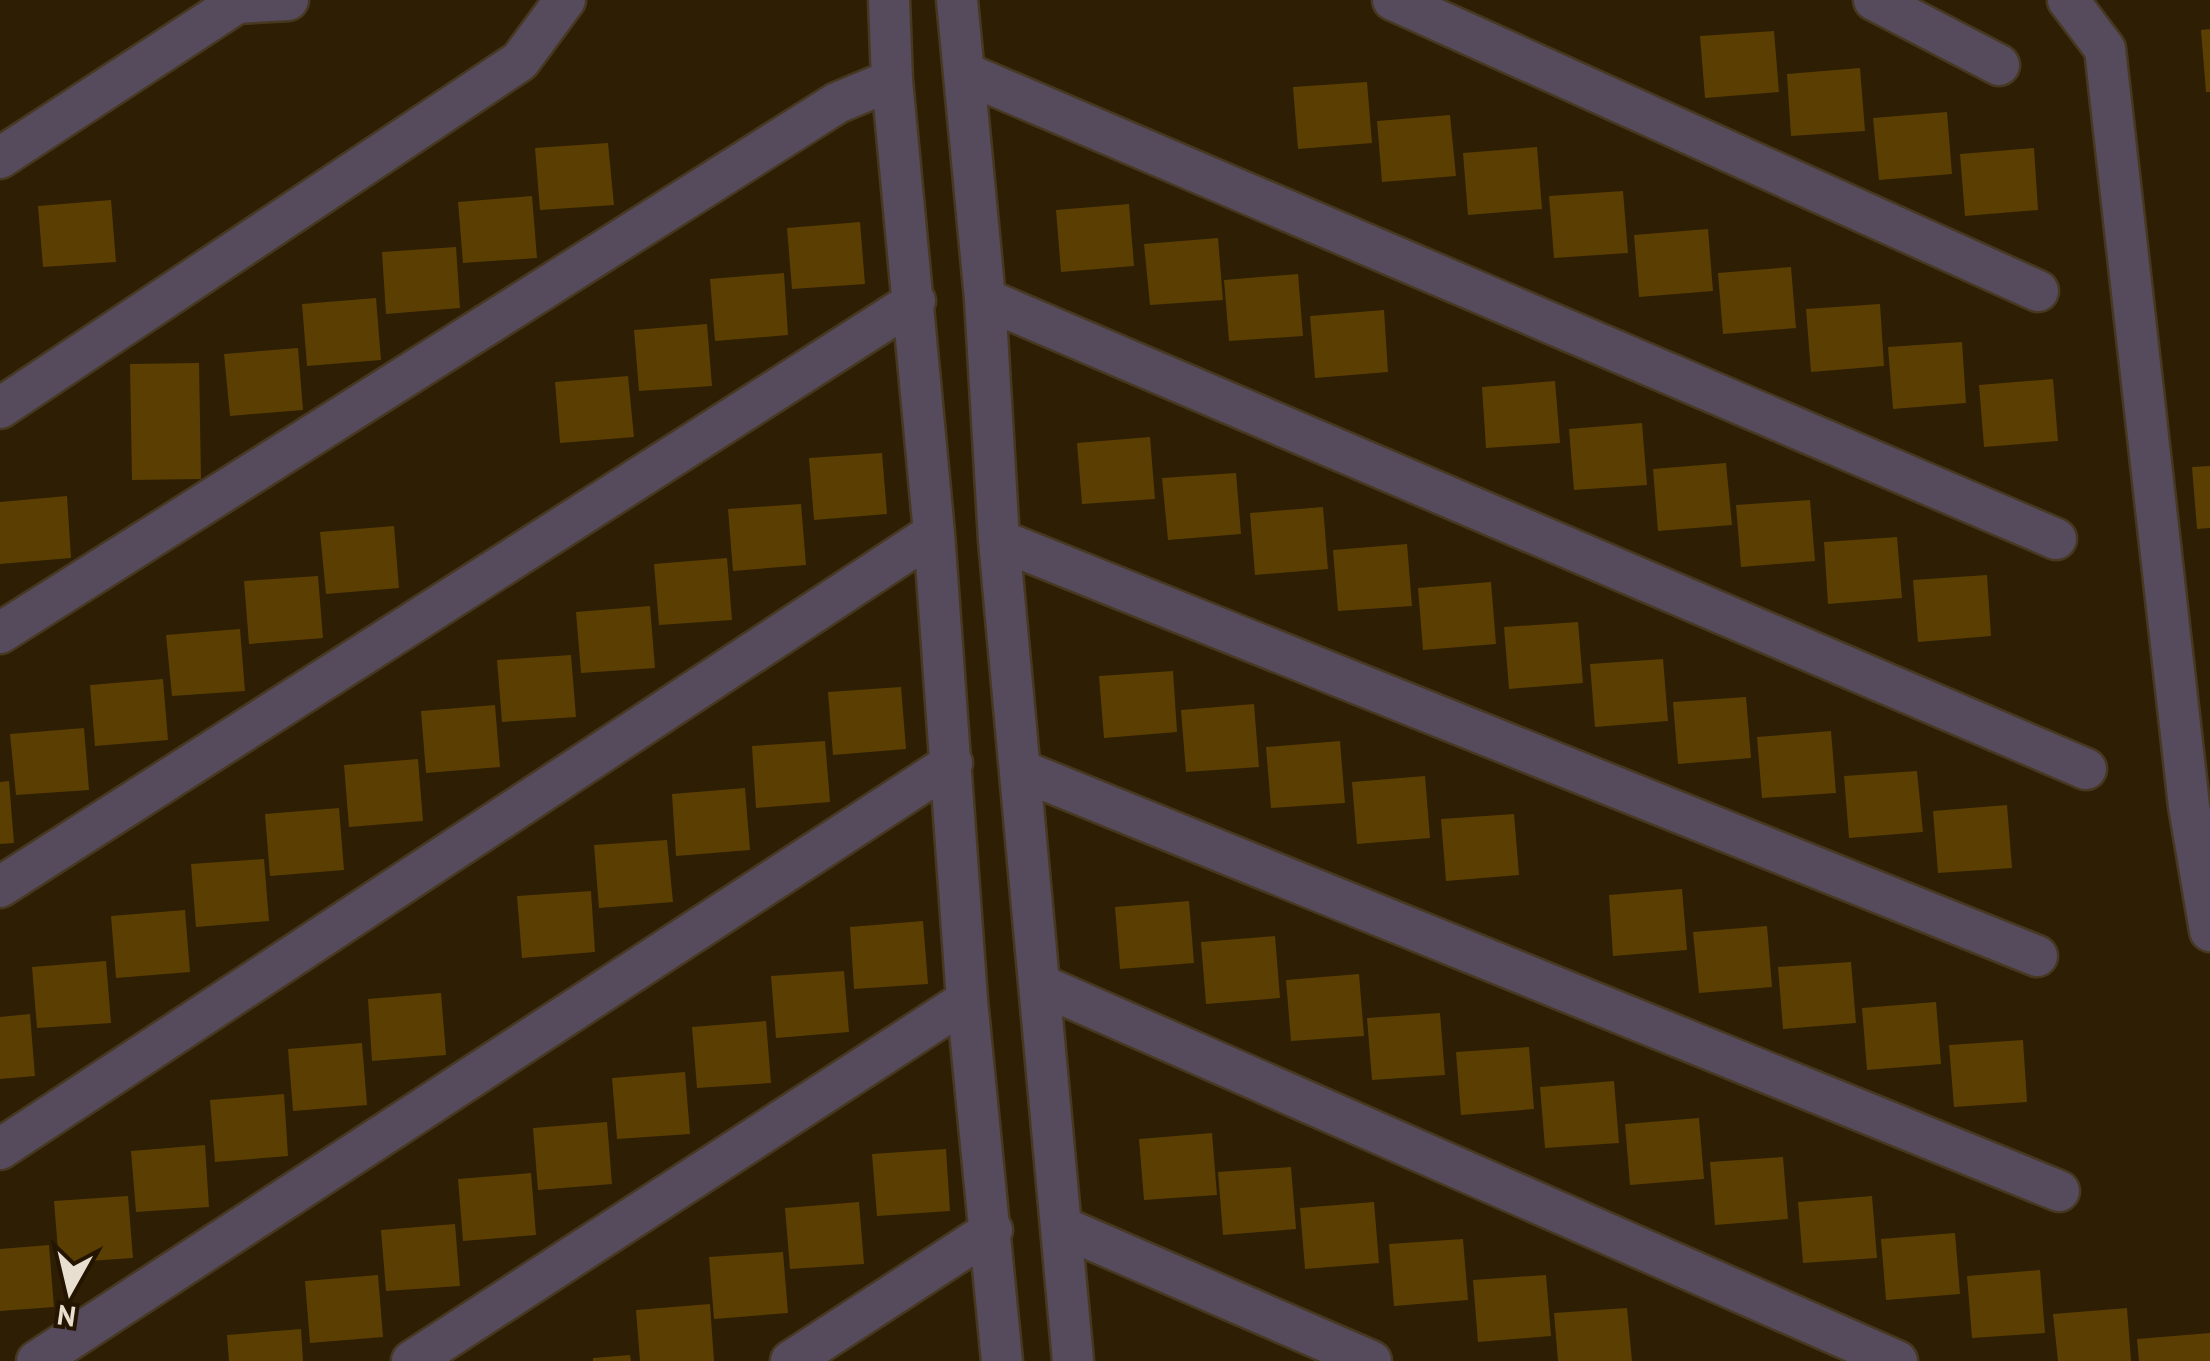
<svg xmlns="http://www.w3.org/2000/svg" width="2210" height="1361" viewBox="0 0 2210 1361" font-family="'PT Sans',sans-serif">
  <rect width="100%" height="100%" fill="#2d1e04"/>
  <path fill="#5b3e02" d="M2210 29V92H2206L2201 30Z
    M1774 31 1779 92 1705 98 1700 36Z
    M1860 68 1865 131 1791 136 1787 74Z
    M1367 82 1372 143 1298 149 1293 87Z
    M1947 112 1952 174 1879 180 1873 118Z
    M1450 115 1456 176 1382 182 1377 121Z
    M608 143 614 205 540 210 535 148Z
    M1537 147 1542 209 1468 215 1463 153Z
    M2034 148 2038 210 1965 216 1960 154Z
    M1623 191 1628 253 1554 258 1549 196Z
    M532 196 537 258 463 263 458 202Z
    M111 200 116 262 43 267 38 206Z
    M1129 204 1134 266 1061 272 1056 210Z
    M860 222 865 284 792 289 787 228Z
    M1708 229 1713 291 1639 297 1634 235Z
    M1218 238 1223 300 1150 305 1144 244Z
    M456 247 460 308 386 314 382 252Z
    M1791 267 1796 328 1723 334 1718 273Z
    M784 273 788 335 715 341 710 279Z
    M1298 274 1303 336 1229 341 1224 280Z
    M376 298 381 360 307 366 302 304Z
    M1880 304 1884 366 1811 372 1806 309Z
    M1384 310 1388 372 1315 378 1310 316Z
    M707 324 712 386 639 391 634 330Z
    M1962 342 1966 403 1893 409 1888 347Z
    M298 348 303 410 230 416 224 354Z
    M199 363 201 479 132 480 130 364Z
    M628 376 634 437 560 443 555 382Z
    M2053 379 2058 441 1984 447 1979 385Z
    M1555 381 1560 443 1486 448 1482 387Z
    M1642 423 1647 485 1574 490 1569 429Z
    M1150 437 1155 499 1082 504 1077 443Z
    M882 453 887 514 814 520 809 458Z
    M1726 463 1732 525 1658 531 1653 469Z
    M2210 466V528L2197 529 2192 467Z
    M1236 473 1241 534 1168 540 1162 478Z
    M67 496 71 558 0 564V502Z
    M1810 500 1815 561 1741 567 1736 505Z
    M801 504 806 565 733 571 728 509Z
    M1323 507 1328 569 1255 575 1250 513Z
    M394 526 399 588 326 594 320 532Z
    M1897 537 1902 598 1828 604 1824 542Z
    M1407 544 1412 606 1338 611 1333 550Z
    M727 558 732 620 659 625 654 564Z
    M1987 575 1991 636 1918 642 1913 580Z
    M318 576 323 638 249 644 244 581Z
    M1491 582 1496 644 1423 650 1418 588Z
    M650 606 655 668 581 673 576 612Z
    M1578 622 1583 683 1509 689 1504 627Z
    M240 629 245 691 172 696 166 635Z
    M571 655 576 717 502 722 497 660Z
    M1663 659 1668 721 1595 727 1590 664Z
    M1173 671 1177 732 1104 738 1099 676Z
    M163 679 168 740 95 746 90 685Z
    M901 687 906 749 833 755 828 692Z
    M1746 697 1751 758 1678 764 1673 702Z
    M1254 704 1259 767 1186 772 1181 710Z
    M495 705 500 767 426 773 421 711Z
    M84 728 89 790 16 795 10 734Z
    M1831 731 1836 793 1762 798 1757 737Z
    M825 741 830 802 756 808 752 746Z
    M1340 741 1345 803 1271 808 1266 747Z
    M418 759 423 821 349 827 344 765Z
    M1917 771 1923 832 1849 838 1844 776Z
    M1425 776 1430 838 1357 844 1352 782Z
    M9 781 14 843 0 844V782Z
    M745 788 750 850 676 856 672 794Z
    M2007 805 2012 868 1938 873 1933 811Z
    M339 808 344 870 270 876 265 814Z
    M1514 814 1519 875 1446 881 1441 819Z
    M667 840 673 902 599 908 594 845Z
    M264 859 269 921 196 927 191 864Z
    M1682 889 1687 950 1613 956 1609 895Z
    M591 891 595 952 522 958 517 896Z
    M1189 901 1194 963 1120 969 1115 907Z
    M185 910 190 972 116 978 111 916Z
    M923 921 928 984 854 989 850 927Z
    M1767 926 1772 987 1699 993 1693 932Z
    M1275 936 1280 998 1206 1004 1201 942Z
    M106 961 111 1023 37 1028 32 967Z
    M1851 962 1856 1023 1783 1029 1778 967Z
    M844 971 849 1032 776 1038 771 976Z
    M1359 974 1364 1036 1291 1041 1286 980Z
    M441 993 446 1055 372 1061 368 999Z
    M1936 1002 1941 1064 1867 1070 1862 1008Z
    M1440 1013 1445 1075 1372 1080 1367 1018Z
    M30 1014 35 1076 0 1079V1017Z
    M766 1021 771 1083 697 1088 692 1027Z
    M2023 1040 2027 1102 1954 1107 1949 1045Z
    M362 1043 367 1105 293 1111 288 1049Z
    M1529 1047 1534 1109 1461 1115 1456 1052Z
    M685 1072 690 1134 617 1139 612 1078Z
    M1614 1081 1619 1143 1545 1148 1540 1087Z
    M284 1094 288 1156 215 1162 210 1100Z
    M1699 1118 1704 1179 1630 1185 1625 1124Z
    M607 1122 612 1184 538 1190 533 1128Z
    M1212 1133 1217 1195 1144 1200 1139 1139Z
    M205 1145 209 1207 136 1212 131 1151Z
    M946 1149 950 1211 877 1216 872 1154Z
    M1783 1157 1788 1219 1715 1225 1710 1162Z
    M1291 1167 1296 1229 1223 1235 1218 1172Z
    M531 1173 536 1235 463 1241 458 1179Z
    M128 1196 133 1258 59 1263 54 1201Z
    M1872 1196 1877 1258 1803 1263 1798 1202Z
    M859 1202 864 1264 790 1269 785 1208Z
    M1374 1202 1379 1263 1305 1269 1300 1208Z
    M455 1224 460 1286 386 1291 381 1230Z
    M1955 1233 1960 1294 1886 1300 1881 1239Z
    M1463 1239 1468 1300 1394 1306 1389 1244Z
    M49 1245 54 1307 0 1311V1249Z
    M783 1252 788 1313 714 1319 709 1257Z
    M2040 1270 2045 1333 1972 1338 1967 1276Z
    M378 1275 383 1337 310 1343 305 1281Z
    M1546 1275 1551 1336 1478 1342 1473 1280Z
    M710 1304 714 1361H640L636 1310Z
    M1627 1308 1632 1361H1558L1554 1313Z
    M2127 1308 2131 1361H2058L2053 1314Z
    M301 1329 303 1361H229L227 1335Z
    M2210 1333V1361H2139L2137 1339Z
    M630 1355 631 1361H593V1358Z"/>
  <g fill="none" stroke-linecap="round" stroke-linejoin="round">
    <defs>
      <path id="minor" d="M889 0 892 80 934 533 967 1000 1002 1361
        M957 0 985 299 999 540 1073 1361
        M1393 0 2038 291
        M1874 0 1999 65
        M2068 0 2105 49 2189 806 2210 931
        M965 73 2056 539
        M0 158 237 3 288 0
        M985 299 2086 769
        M0 408 520 61 565 0
        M999 540 2037 956
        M0 633 837 103 892 80
        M1020 770 2059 1191
        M0 887 915 301
        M1041 985 1897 1361
        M0 1149 934 533
        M1062 1227 1371 1361
        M37 1361 952 763
        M412 1361 967 1000
        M791 1361 992 1230"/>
    </defs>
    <use href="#minor" stroke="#473921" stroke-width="45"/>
    <use href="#minor" stroke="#564a5d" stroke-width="40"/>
  </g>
  <g transform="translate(70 1291) rotate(188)" stroke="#231500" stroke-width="8" paint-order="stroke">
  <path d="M0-8L18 38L0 25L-18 38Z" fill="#e9dfd0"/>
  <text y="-15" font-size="28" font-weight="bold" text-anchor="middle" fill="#e9dfd0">N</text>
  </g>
</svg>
